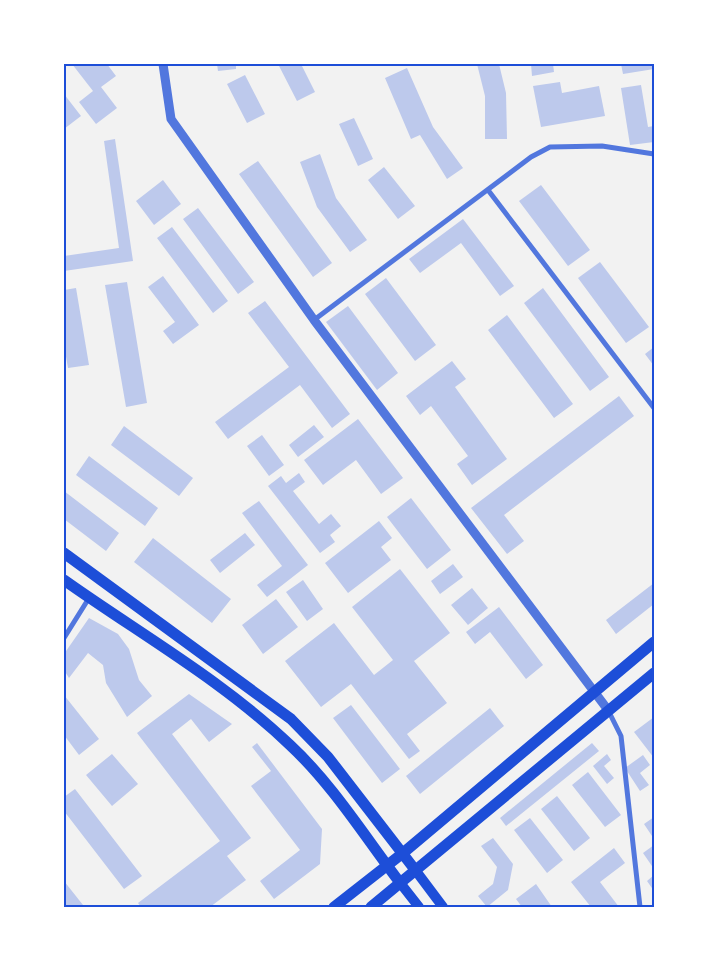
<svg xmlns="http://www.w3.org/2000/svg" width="718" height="971" viewBox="0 0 718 971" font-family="Manrope,sans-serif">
  <rect width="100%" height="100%" fill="#f2f2f2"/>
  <path fill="#bdc9ec" d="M72 64H107L116 76 101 87 117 108 96 124 79 102 93 91Z
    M217 64H236V69L218 71Z
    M278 64H301L315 92 297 101Z
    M477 64H499L506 93 507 139H485V96Z
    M531 64H553L554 72 532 76Z
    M621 64H654V69L623 74Z
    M407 68 433 127 463 168 447 179 420 135 411 139 385 78Z
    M245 75 265 114 247 123 227 84Z
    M560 82 562 93 599 86 605 116 541 127 533 86Z
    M641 85 648 127 654 126V142L630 145 621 88Z
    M64 94 81 116 64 129Z
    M354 118 373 159 358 166 339 124Z
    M115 139 133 261 64 271V256L119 248 104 141Z
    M320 154 336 198 367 240 350 252 317 207 300 162Z
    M258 161 332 263 313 277 239 174Z
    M384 167 415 206 398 219 368 180Z
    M163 180 181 204 154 225 136 201Z
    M541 185 590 250 568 266 519 201Z
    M198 208 254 282 238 294 183 219Z
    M463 219 514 286 500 296 461 243 420 273 409 259Z
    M172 227 228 301 213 313 157 238Z
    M600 262 649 327 626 343 578 278Z
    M163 276 199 325 173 344 163 331 175 322 148 287Z
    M386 278 436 345 415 361 365 294Z
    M127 282 147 403 126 407 105 285Z
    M76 288 89 365 68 368 64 345V290Z
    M543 288 609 377 590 391 524 303Z
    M265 301 350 414 332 428 300 385 228 439 215 422 289 367 248 313Z
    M348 306 398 373 377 390 326 322Z
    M507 315 573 404 554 418 488 330Z
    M654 347V366L645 354Z
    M452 361 466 379 455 387 507 459 472 485 457 464 468 456 431 406 420 415 406 396Z
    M619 396 634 416 504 515 524 541 507 554 471 508Z
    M358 419 403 478 381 494 356 460 323 485 304 460Z
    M314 425 324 437 298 457 289 445Z
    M124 426 193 478 179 496 111 445Z
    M262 435 284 465 269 476 247 446Z
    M89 456 158 508 145 526 76 475Z
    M299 473 305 482 293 491 319 524 331 514 341 526 330 535 335 542 320 553 268 486 281 476 286 483Z
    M64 491 119 533 106 551 64 519Z
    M411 498 451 550 427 569 387 517Z
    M259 501 308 565 267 597 257 585 282 566 242 513Z
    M379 521 392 538 381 547 391 560 348 593 325 563Z
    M245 533 255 545 220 573 210 560Z
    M153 538 231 599 212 623 134 562Z
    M453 564 463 577 440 594 431 581Z
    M400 569 450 633 414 661 447 703 407 734 420 751 409 759 351 684 321 707 285 661 334 623 374 675 393 660 352 607Z
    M303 580 323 609 307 621 286 592Z
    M654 583V604L616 634 606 620Z
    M472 588 488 608 468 625 451 605Z
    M276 599 298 627 263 654 242 625Z
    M499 607 543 665 526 679 490 632 475 644 466 632Z
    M89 618 118 634 129 649 139 680 152 696 127 717 106 683 103 665 88 653 69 678 64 670V654Z
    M189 694 232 724 209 742 191 719 172 734 251 838 227 856 246 880 210 907H141L138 903 220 841 137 733Z
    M64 695 99 739 79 755 64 735Z
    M351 705 400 769 382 783 333 718Z
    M490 708 504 726 420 794 406 776Z
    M654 717V758L634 732Z
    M257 743 322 829 320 864 274 899 260 881 300 850 251 786 271 771 252 747Z
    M592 743 599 751 506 826 500 818Z
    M112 754 138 784 112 806 86 775Z
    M607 754 611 760 604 766 614 778 607 784 593 766Z
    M643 755 650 765 640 773 649 785 640 791 625 768Z
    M588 772 621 815 605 827 572 785Z
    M75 789 142 876 124 889 64 811V797Z
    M557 796 590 838 574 851 541 809Z
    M654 817V839L644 824Z
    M530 818 563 860 547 873 514 830Z
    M493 838 513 864 508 890 487 907 478 896 493 884 497 867 481 846Z
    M654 845V869L643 853Z
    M614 848 625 863 600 882 619 907H591L571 882Z
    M654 875V891L647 881Z
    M64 881 83 905 80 907H64Z
    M536 884 552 907H522L516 899Z"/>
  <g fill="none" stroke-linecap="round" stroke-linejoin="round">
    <path stroke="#5277de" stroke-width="5" d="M488 190 654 408
      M314 320 531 157 550 147 602 146 654 154
      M64 638 89 598
      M608 710 621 736 640 907"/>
    <path stroke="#5277de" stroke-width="9" d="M163 64 171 119 314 320 608 710"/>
    <path stroke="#1d4ed8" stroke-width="10" d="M416 871 443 907
      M401 884 419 907"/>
    <path stroke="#1d4ed8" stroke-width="11" d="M64 553 291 719 328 757 416 871
      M64 580C140 634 222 680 290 745 333 785 365 837 401 884
      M334 907 403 853 654 642
      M371 907 654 673"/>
  </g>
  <rect width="718" height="971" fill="none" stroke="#ffffff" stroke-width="130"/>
  <rect x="65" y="65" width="588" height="841" fill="none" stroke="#1d4ed8" stroke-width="2"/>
</svg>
